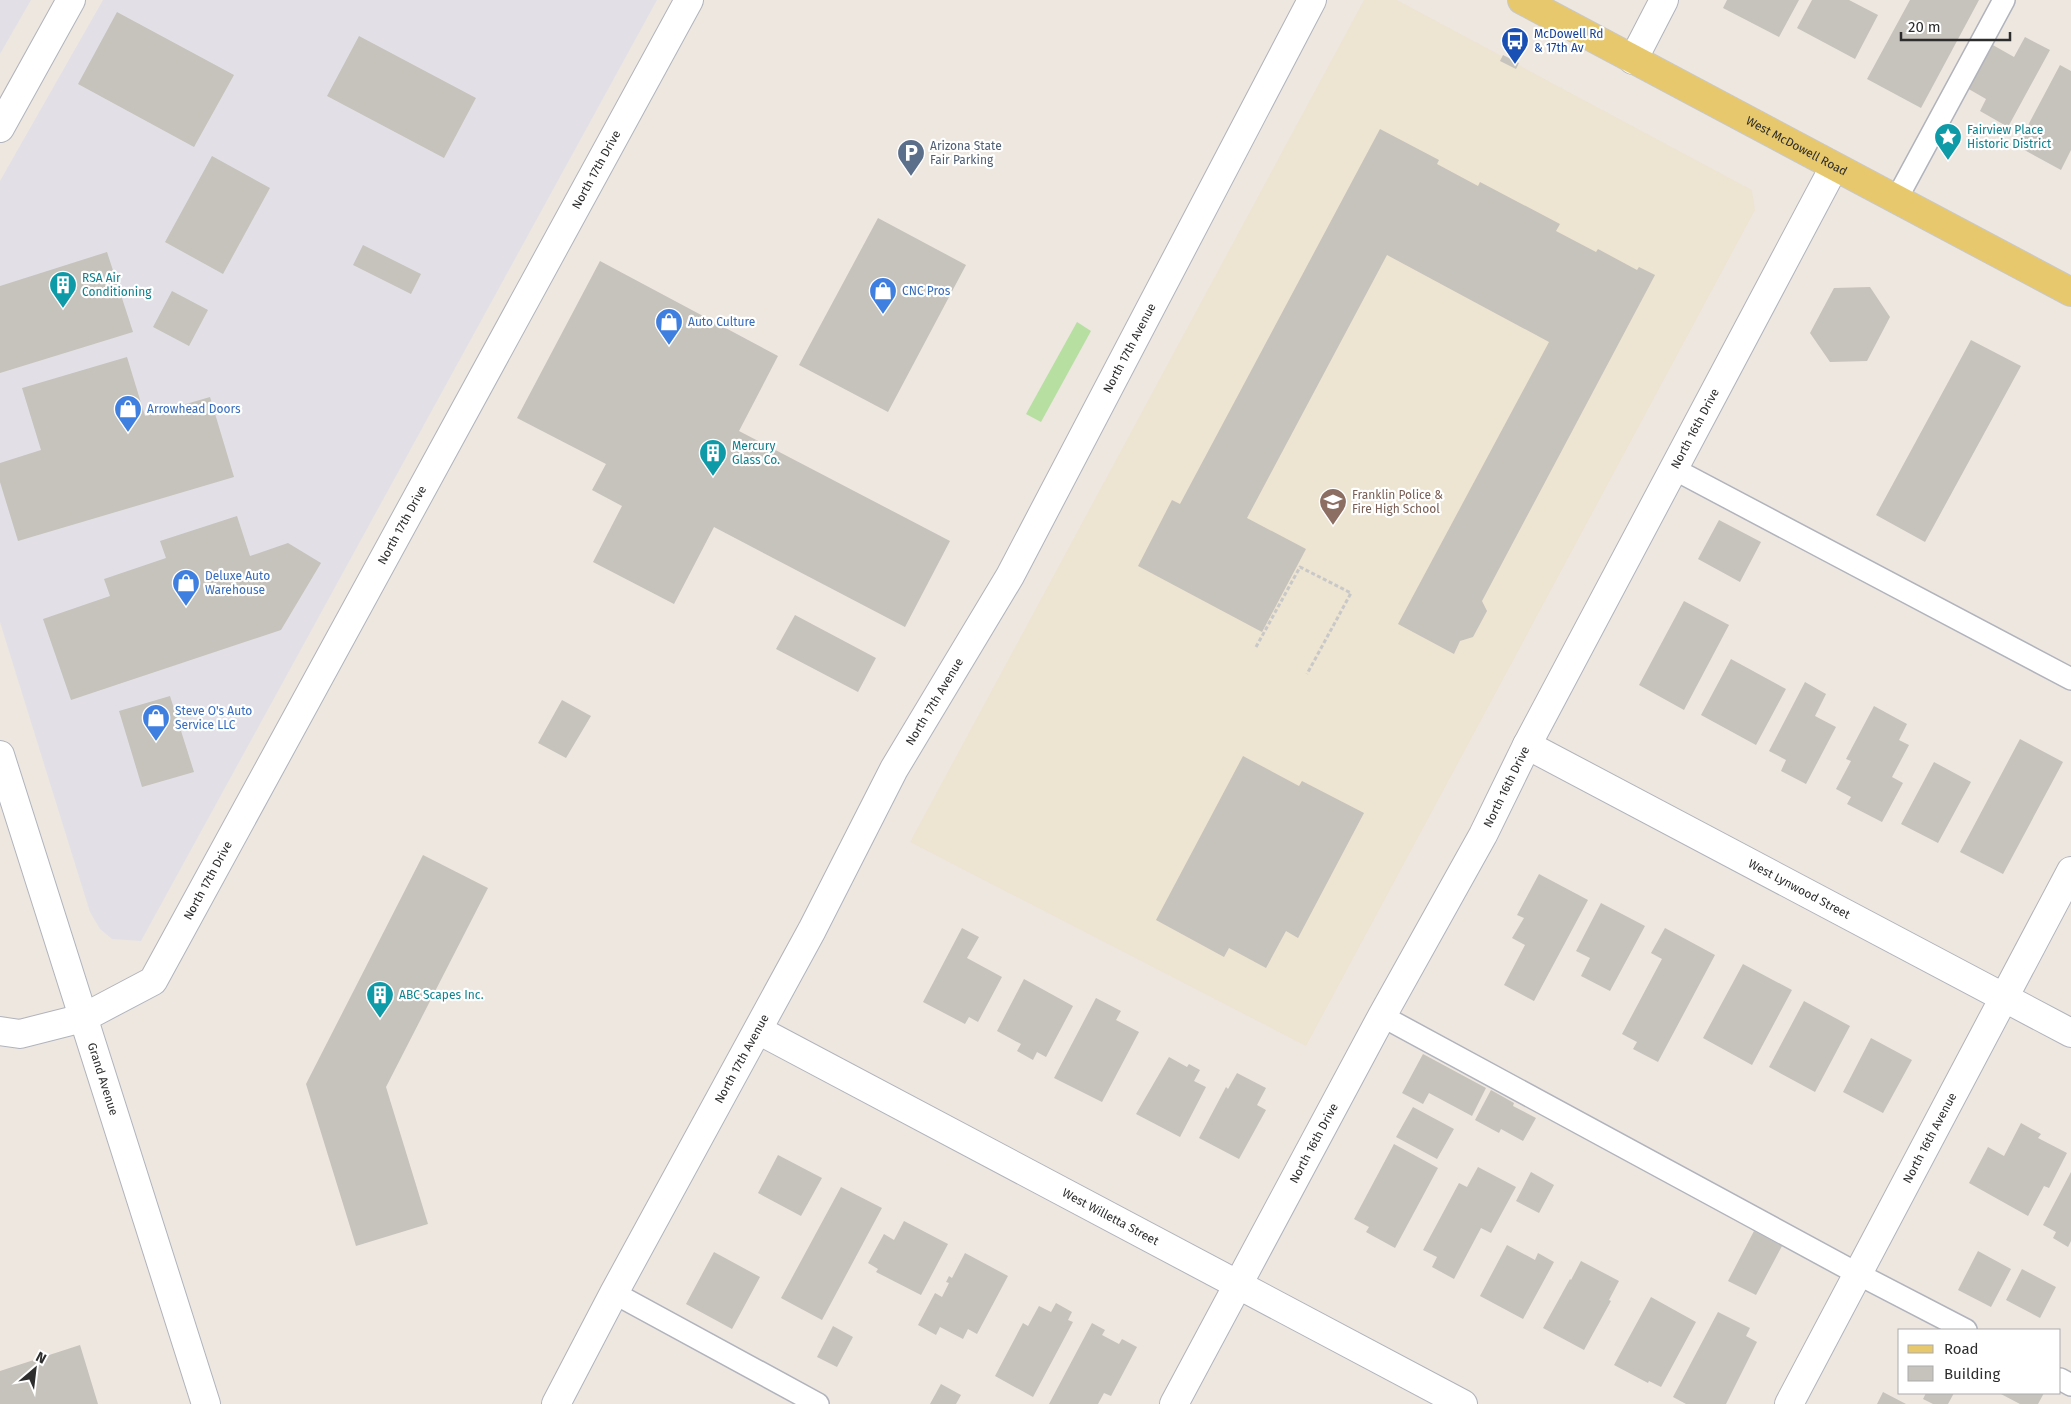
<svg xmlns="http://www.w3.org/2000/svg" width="2071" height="1404" viewBox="0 0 2071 1404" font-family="'Fira Sans',sans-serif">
  <rect width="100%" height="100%" fill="#ede7e0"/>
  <path fill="#e2e0e6" d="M0 0H31L0 54Z
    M103 0H657L141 941 112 939 100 929 90 912 0 622V181Z"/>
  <path fill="#ede4d2" d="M1364 0H1397L1752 190 1755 210 1306 1046 910 842Z"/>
  <path fill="#b7dfa2" d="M1077 322 1091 331 1041 422 1026 414Z"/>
  <path fill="#c6c2bc" d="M1727 0H1799L1779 37 1723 8Z
    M1812 0H1849L1878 15 1855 59 1797 28Z
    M1910 0H1979L1921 108 1867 79Z
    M117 12 234 75 194 147 78 84Z
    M359 36 476 98 444 158 327 96Z
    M2025 37 2050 50 2008 127 1980 111 1986 99 1967 88 1991 44 2014 57Z
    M1503 55 1519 63 1516 69 1500 61Z
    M2060 65 2071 71V150L2061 170 2017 146Z
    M1380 129 1439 160 1437 164 1478 186 1480 182 1560 224 1556 231 1596 252 1598 249 1637 270 1639 267 1655 275 1482 601 1487 611 1473 637 1460 641 1454 654 1398 624 1549 342 1387 255 1247 518 1306 549 1262 632 1138 566 1172 500 1180 504Z
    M212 156 270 188 223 274 165 242Z
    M878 218 966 265 888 412 799 365Z
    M363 245 421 274 411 294 353 265Z
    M107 252 133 332 0 373V286Z
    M600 261 778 356 739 431 950 541 905 627 714 527 674 604 593 562 622 506 592 490 606 464 517 418Z
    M1870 287 1890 317 1867 361 1830 362 1810 333 1834 288Z
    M172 291 208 310 189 346 153 327Z
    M1971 340 2021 366 1925 542 1876 515Z
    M127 357 145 416 210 397 234 477 18 541 0 482V463L41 450 22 388Z
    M237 516 250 556 288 543 321 563 281 630 71 700 43 619 110 596 104 579 166 558 160 541Z
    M1719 520 1761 542 1740 582 1698 559Z
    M1684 601 1729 625 1684 710 1639 685Z
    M795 615 876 658 858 692 776 649Z
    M1731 659 1786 689 1756 745 1701 715Z
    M1805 682 1826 694 1815 716 1836 727 1806 784 1781 771 1786 760 1769 751Z
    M170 696 194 772 142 787 119 711Z
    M562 700 591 716 566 758 538 743Z
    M1874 706 1907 724 1899 740 1909 745 1892 777 1903 783 1882 822 1847 804 1851 797 1836 789 1851 761 1846 759Z
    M2020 739 2063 762 2003 874 1960 852Z
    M1243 756 1299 786 1302 781 1364 813 1298 938 1286 931 1266 968 1229 948 1224 957 1156 920Z
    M1934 762 1971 782 1938 843 1901 824Z
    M423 855 488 888 386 1087 428 1224 356 1246 306 1084Z
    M1539 874 1588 900 1534 1001 1504 985 1525 945 1512 938 1524 918 1517 915Z
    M1601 903 1645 926 1610 991 1581 976 1590 958 1576 951Z
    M962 928 979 937 967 958 1002 977 978 1022 969 1017 965 1024 923 1002Z
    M1665 928 1715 955 1658 1062 1633 1049 1637 1042 1622 1034 1662 959 1651 953Z
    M1743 964 1792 990 1752 1065 1703 1038Z
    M1024 979 1073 1006 1046 1057 1037 1052 1033 1060 1017 1051 1021 1044 997 1031Z
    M1096 998 1121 1011 1116 1020 1139 1032 1102 1102 1054 1078Z
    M1804 1001 1850 1026 1815 1092 1769 1067Z
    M1871 1038 1912 1060 1883 1113 1843 1092Z
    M1423 1054 1486 1088 1472 1116 1429 1093 1423 1104 1402 1093Z
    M1169 1057 1187 1067 1189 1064 1200 1070 1194 1081 1206 1087 1180 1137 1136 1114Z
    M1237 1073 1266 1088 1257 1105 1266 1110 1239 1159 1199 1138 1226 1087 1228 1089Z
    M1491 1090 1514 1103 1513 1106 1536 1118 1523 1141 1501 1129 1499 1133 1475 1120Z
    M1413 1107 1454 1129 1437 1159 1396 1137Z
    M2021 1123 2041 1134 2038 1138 2067 1153 2049 1188 2044 1186 2028 1216 1969 1183 1988 1147 2004 1156Z
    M1394 1144 1438 1168 1395 1248 1366 1232 1369 1227 1354 1219Z
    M778 1155 822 1178 801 1216 758 1193Z
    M1478 1167 1516 1187 1491 1233 1481 1228 1454 1279 1432 1267 1437 1257 1423 1250 1459 1183 1467 1187Z
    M1531 1172 1554 1185 1539 1213 1516 1201Z
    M2071 1172V1241L2068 1247 2053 1238 2056 1232 2043 1225Z
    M841 1187 882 1208 822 1320 781 1298Z
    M904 1221 948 1244 921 1295 876 1272 878 1269 868 1263 884 1234 894 1240Z
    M1754 1231 1782 1246 1756 1295 1728 1281Z
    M1507 1245 1535 1260 1538 1253 1554 1262 1523 1319 1480 1296Z
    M1978 1251 2011 1269 1991 1307 1958 1290Z
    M714 1252 760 1277 732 1329 686 1304Z
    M965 1253 1008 1276 977 1334 968 1329 963 1339 940 1327 936 1335 918 1325 935 1293 942 1297 949 1283 946 1282 949 1276 952 1278Z
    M1581 1261 1619 1281 1609 1300 1611 1301 1584 1350 1543 1328 1570 1279 1571 1280Z
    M2022 1269 2056 1287 2040 1318 2006 1300Z
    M1651 1297 1696 1322 1661 1387 1649 1381 1648 1383 1614 1365Z
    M1056 1303 1072 1312 1068 1320 1073 1322 1033 1397 995 1376 1023 1323 1028 1326 1039 1306 1051 1312Z
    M1718 1312 1750 1328 1746 1336 1757 1342 1726 1404H1686L1673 1397Z
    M1092 1323 1105 1330 1102 1335 1119 1344 1122 1339 1137 1347 1111 1396 1104 1393 1098 1404H1049Z
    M833 1326 853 1337 837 1367 817 1357Z
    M80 1345 98 1404H0V1371Z
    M941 1384 961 1395 956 1404H930Z
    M1883 1392 1906 1404H1877Z
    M1926 1393H1954L1948 1404H1933L1923 1399Z
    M1999 1393H2044L2038 1404H2020Z"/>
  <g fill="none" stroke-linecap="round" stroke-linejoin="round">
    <defs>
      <path id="service" d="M1896 200 2004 0
        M1674 469 2071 679
        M1382 1016 1858 1274 1966 1330
        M614 1293 818 1404
        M2060 1379 2071 1385"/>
      <g id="minor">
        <path d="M1633 60 1664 0"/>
        <path d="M0 128 71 0"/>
        <path id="s1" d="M1527 745 2071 1033"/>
        <path id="s2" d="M758 1030 1463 1404"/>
        <path id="s3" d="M0 1031 20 1034 83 1018 153 981 689 0"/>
        <path id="s4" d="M556 1404 614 1293 812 930 894 769 1010 576 1312 0"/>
        <path id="s5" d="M1174 1404 1382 1016 1483 835 1527 745 1834 167"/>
        <path id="s6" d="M1789 1404 2071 871"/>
      </g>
      <g id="secondary">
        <path id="s7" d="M0 755 206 1404"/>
      </g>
      <g id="primary">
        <path id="s8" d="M1522 0 2071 292"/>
      </g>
    </defs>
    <use href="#service" stroke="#b1b3bc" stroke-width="24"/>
    <use href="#minor" stroke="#b1b3bc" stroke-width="30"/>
    <use href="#secondary" stroke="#b1b3bc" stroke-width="30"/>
    <use href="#primary" stroke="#c8c8c8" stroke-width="30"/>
    <path stroke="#c8c8c8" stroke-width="3" stroke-dasharray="4 2.5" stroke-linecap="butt" d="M1256 647 1300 567 1351 593 1307 674"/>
    <use href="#service" stroke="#fff" stroke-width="21"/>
    <use href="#minor" stroke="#fff" stroke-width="28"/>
    <use href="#secondary" stroke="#fff" stroke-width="28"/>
    <use href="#primary" stroke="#e7c86c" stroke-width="28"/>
  </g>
  <defs>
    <symbol id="bus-pin" viewBox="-11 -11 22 30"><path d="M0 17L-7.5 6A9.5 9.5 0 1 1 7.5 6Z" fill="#1a4fb4" stroke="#fff"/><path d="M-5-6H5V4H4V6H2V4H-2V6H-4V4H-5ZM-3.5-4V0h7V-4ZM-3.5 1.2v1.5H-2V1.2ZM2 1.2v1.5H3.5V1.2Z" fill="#fff"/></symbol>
    <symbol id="sight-pin" viewBox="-11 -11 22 30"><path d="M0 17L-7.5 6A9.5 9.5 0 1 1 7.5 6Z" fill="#0f9aa8" stroke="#fff"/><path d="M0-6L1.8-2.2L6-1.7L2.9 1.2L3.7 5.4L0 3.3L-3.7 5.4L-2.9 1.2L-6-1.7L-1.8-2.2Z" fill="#fff"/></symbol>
    <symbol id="parking-pin" viewBox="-11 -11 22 30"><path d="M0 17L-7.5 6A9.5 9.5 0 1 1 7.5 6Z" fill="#5c6f8a" stroke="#fff"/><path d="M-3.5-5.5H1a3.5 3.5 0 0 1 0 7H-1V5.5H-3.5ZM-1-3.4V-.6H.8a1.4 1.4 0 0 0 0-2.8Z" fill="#fff"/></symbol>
    <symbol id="building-pin" viewBox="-11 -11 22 30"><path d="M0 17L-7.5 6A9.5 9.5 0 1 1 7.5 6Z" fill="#0f9aa8" stroke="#fff"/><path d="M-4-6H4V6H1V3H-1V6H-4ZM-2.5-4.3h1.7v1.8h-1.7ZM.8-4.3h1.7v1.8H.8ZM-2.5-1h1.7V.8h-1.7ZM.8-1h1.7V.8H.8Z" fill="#fff"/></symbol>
    <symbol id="shop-pin" viewBox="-11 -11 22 30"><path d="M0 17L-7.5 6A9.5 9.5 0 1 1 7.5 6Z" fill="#3f7fe0" stroke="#fff"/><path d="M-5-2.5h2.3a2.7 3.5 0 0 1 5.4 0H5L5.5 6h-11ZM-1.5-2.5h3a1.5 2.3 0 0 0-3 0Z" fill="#fff"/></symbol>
    <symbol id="school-pin" viewBox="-11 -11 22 30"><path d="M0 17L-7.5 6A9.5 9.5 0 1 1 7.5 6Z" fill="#8d6e63" stroke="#fff"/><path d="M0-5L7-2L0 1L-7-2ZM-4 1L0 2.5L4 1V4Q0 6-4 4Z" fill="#fff"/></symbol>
  </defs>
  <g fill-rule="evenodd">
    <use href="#bus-pin" x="1499" y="25" width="32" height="43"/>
    <use href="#sight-pin" x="1932" y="121" width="32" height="43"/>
    <use href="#parking-pin" x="895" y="137" width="32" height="43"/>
    <use href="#building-pin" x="47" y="269" width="32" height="43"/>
    <use href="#shop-pin" x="867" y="275" width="32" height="43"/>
    <use href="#shop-pin" x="653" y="306" width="32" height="43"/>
    <use href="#shop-pin" x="112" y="393" width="32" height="43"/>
    <use href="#building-pin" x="697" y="437" width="32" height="43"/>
    <use href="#school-pin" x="1317" y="486" width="32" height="43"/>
    <use href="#shop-pin" x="170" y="567" width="32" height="43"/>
    <use href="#shop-pin" x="140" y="702" width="32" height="43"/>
    <use href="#building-pin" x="364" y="979" width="32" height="43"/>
  </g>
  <g text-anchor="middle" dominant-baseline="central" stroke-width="4.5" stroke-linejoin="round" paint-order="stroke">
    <g font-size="12" fill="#164399" stroke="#fff" text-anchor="start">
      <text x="1534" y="34">McDowell Rd<tspan x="1534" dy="14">&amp; 17th Av</tspan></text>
    </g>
    <g font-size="12" fill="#0d838f" stroke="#fff" text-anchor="start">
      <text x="1967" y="130">Fairview Place<tspan x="1967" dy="14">Historic District</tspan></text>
      <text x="82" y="278">RSA Air<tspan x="82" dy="14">Conditioning</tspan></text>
      <text x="732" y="446">Mercury<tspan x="732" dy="14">Glass Co.</tspan></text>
      <text x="399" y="995">ABC Scapes Inc.</text>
    </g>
    <g font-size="12" fill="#4e5e75" stroke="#fff" text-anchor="start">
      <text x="930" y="146">Arizona State<tspan x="930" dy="14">Fair Parking</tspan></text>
    </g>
    <g font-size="12" fill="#2d2d2d" stroke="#fff">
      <text stroke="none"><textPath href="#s8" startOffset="311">West McDowell Road</textPath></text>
      <text stroke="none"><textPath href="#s3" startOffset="1089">North 17th Drive</textPath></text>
      <text stroke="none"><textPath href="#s4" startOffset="1202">North 17th Avenue</textPath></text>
      <text stroke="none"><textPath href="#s5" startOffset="1106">North 16th Drive</textPath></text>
      <text stroke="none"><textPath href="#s3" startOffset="684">North 17th Drive</textPath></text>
      <text stroke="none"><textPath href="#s4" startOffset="798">North 17th Avenue</textPath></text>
      <text stroke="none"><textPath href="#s5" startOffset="701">North 16th Drive</textPath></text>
      <text stroke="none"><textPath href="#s3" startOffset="279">North 17th Drive</textPath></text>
      <text stroke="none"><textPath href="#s1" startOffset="308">West Lynwood Street</textPath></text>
      <text stroke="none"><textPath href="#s4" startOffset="392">North 17th Avenue</textPath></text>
      <text stroke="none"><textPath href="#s7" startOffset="340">Grand Avenue</textPath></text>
      <text stroke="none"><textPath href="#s6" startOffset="301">North 16th Avenue</textPath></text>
      <text stroke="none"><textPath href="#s5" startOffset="296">North 16th Drive</textPath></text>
      <text stroke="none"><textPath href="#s2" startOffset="399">West Willetta Street</textPath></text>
    </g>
    <g font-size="12" fill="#366cbe" stroke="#fff" text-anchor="start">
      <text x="902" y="291">CNC Pros</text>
      <text x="688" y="322">Auto Culture</text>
      <text x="147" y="409">Arrowhead Doors</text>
      <text x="205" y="576">Deluxe Auto<tspan x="205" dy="14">Warehouse</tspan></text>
      <text x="175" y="711">Steve O's Auto<tspan x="175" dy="14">Service LLC</tspan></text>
    </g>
    <g font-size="12" fill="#785e54" stroke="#fff" text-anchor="start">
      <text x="1352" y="495">Franklin Police &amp;<tspan x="1352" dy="14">Fire High School</tspan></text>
    </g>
  </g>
  <rect x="1898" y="1329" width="162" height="65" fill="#ffffff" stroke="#ababab"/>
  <rect x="1908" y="1345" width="25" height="8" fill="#e7c86c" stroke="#ababab"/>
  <text x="1944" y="1354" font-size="15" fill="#2d2d2d">Road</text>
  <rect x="1908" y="1366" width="25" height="15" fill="#c6c2bc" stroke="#ababab"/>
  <text x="1944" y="1379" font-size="15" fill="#2d2d2d">Building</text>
  <g transform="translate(35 1369) rotate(28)" stroke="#ffffff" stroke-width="4" paint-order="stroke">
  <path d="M0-4L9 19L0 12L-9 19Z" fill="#2d2d2d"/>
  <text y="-8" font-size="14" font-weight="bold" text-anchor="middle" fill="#2d2d2d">N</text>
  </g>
  <path d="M1901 32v8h109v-8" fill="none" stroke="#2d2d2d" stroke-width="2.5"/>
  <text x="1908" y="32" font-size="15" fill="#2d2d2d" stroke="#ffffff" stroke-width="4" paint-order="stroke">20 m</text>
</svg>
